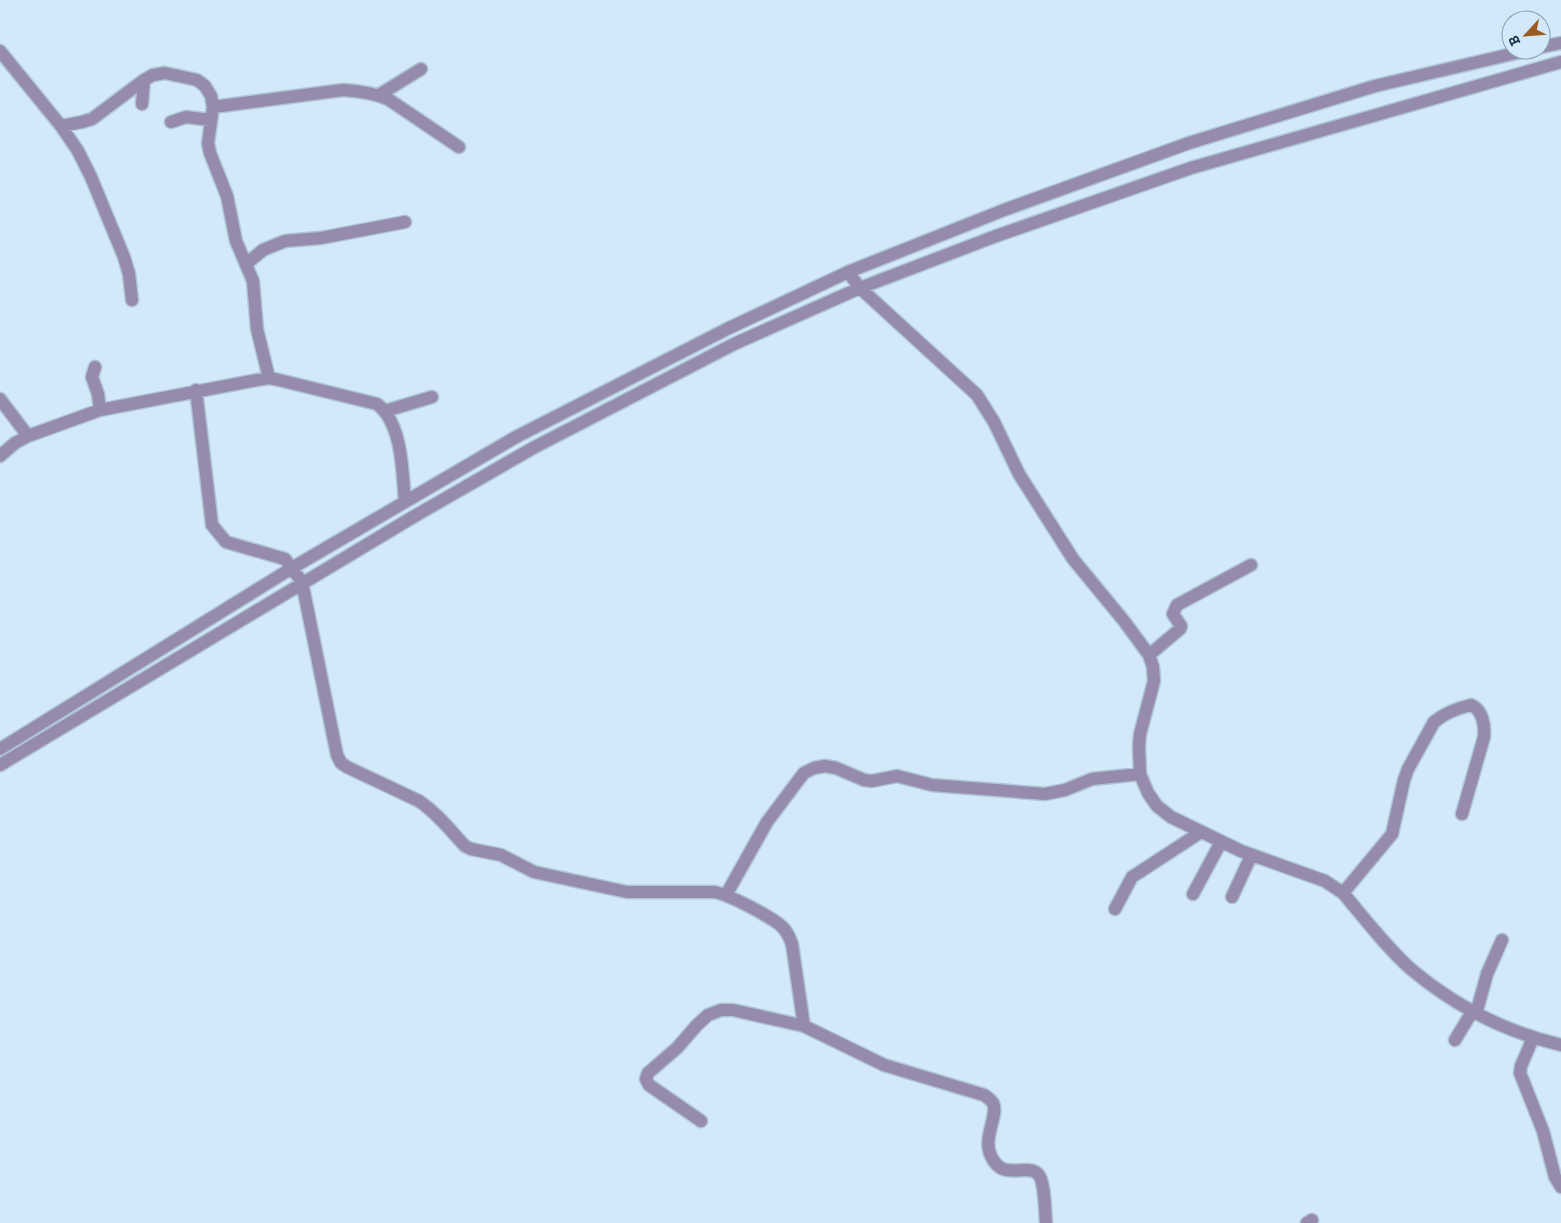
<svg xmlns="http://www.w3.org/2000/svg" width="1561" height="1223" viewBox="0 0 1561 1223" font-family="'Space Grotesk',sans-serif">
  <rect width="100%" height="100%" fill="#d3e9fa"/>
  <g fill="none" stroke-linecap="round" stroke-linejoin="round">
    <defs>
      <path id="minor" d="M1541 47 1561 43
        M0 51 61 126 78 151 91 177 124 257 129 274 132 300
        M379 95 421 69
        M142 104 144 80
        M213 107 343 90C358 91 374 93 388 99L459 147
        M171 122 186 117 211 120
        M61 126 82 122 92 119 144 80 153 75 165 73 197 80 205 86 211 96 213 107 208 143 210 153 227 196 236 241 253 281 257 329 269 378
        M246 264 263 250 285 241 321 238 405 222
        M848 272 860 288 977 395 994 422 1019 474 1073 559 1124 621 1149 655 1153 667 1154 681 1140 734 1139 745 1140 774 1148 793 1157 806 1171 817 1241 851 1325 881 1343 893C1365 919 1387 948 1412 970 1455 1006 1506 1032 1561 1045
        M95 367 92 377 98 394 100 410
        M196 390 212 525 226 542 285 559 302 582 337 755 341 763 347 767 419 801C437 813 450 830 465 846L471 849 501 855 534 872 627 892H715C732 896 765 914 779 924 786 929 789 936 792 944L804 1026
        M0 399 28 436
        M385 411 432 397
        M0 456 15 443 28 436 100 410 257 380 269 378 279 380 377 404C403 424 402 472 405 501
        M1149 655 1180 629 1181 626 1173 614 1177 605 1251 565
        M0 749 292 568 516 437 727 329 848 272 1004 210 1189 143 1375 86 1529 50
        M0 765 413 517 533 448 734 344 860 288 996 236 1191 168 1561 62
        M1343 893 1392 834 1404 780 1408 769 1434 722C1445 713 1458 708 1471 705 1483 710 1485 726 1484 737L1462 814
        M1193 894 1221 842
        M726 895 767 822 797 782 804 773 814 768 825 766 836 768 864 780 872 781 897 776 932 785 1045 794 1065 790 1092 779 1140 774
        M1232 897 1251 856
        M1115 909 1132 877 1201 832
        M1476 1014 1487 974 1502 940
        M1533 1038 1521 1066 1520 1073 1543 1131 1555 1177 1561 1187
        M1455 1040 1472 1012
        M701 1121 649 1085 646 1079 648 1073 677 1048 697 1025 708 1015 721 1010H733L804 1026 884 1065 984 1095C987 1097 991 1100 993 1103 999 1115 982 1138 991 1156 1003 1183 1027 1162 1038 1174 1045 1181 1045 1212 1046 1223
        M1307 1223 1312 1220"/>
    </defs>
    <use href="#minor" stroke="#aec5d5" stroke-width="15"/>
    <use href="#minor" stroke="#968bac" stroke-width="12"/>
  </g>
  <g transform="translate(1526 35) rotate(244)"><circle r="24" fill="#d3e9fa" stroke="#8aa0b1"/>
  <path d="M0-4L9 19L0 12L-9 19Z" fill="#995b20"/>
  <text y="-8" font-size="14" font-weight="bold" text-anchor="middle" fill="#1c3343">B</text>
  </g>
</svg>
